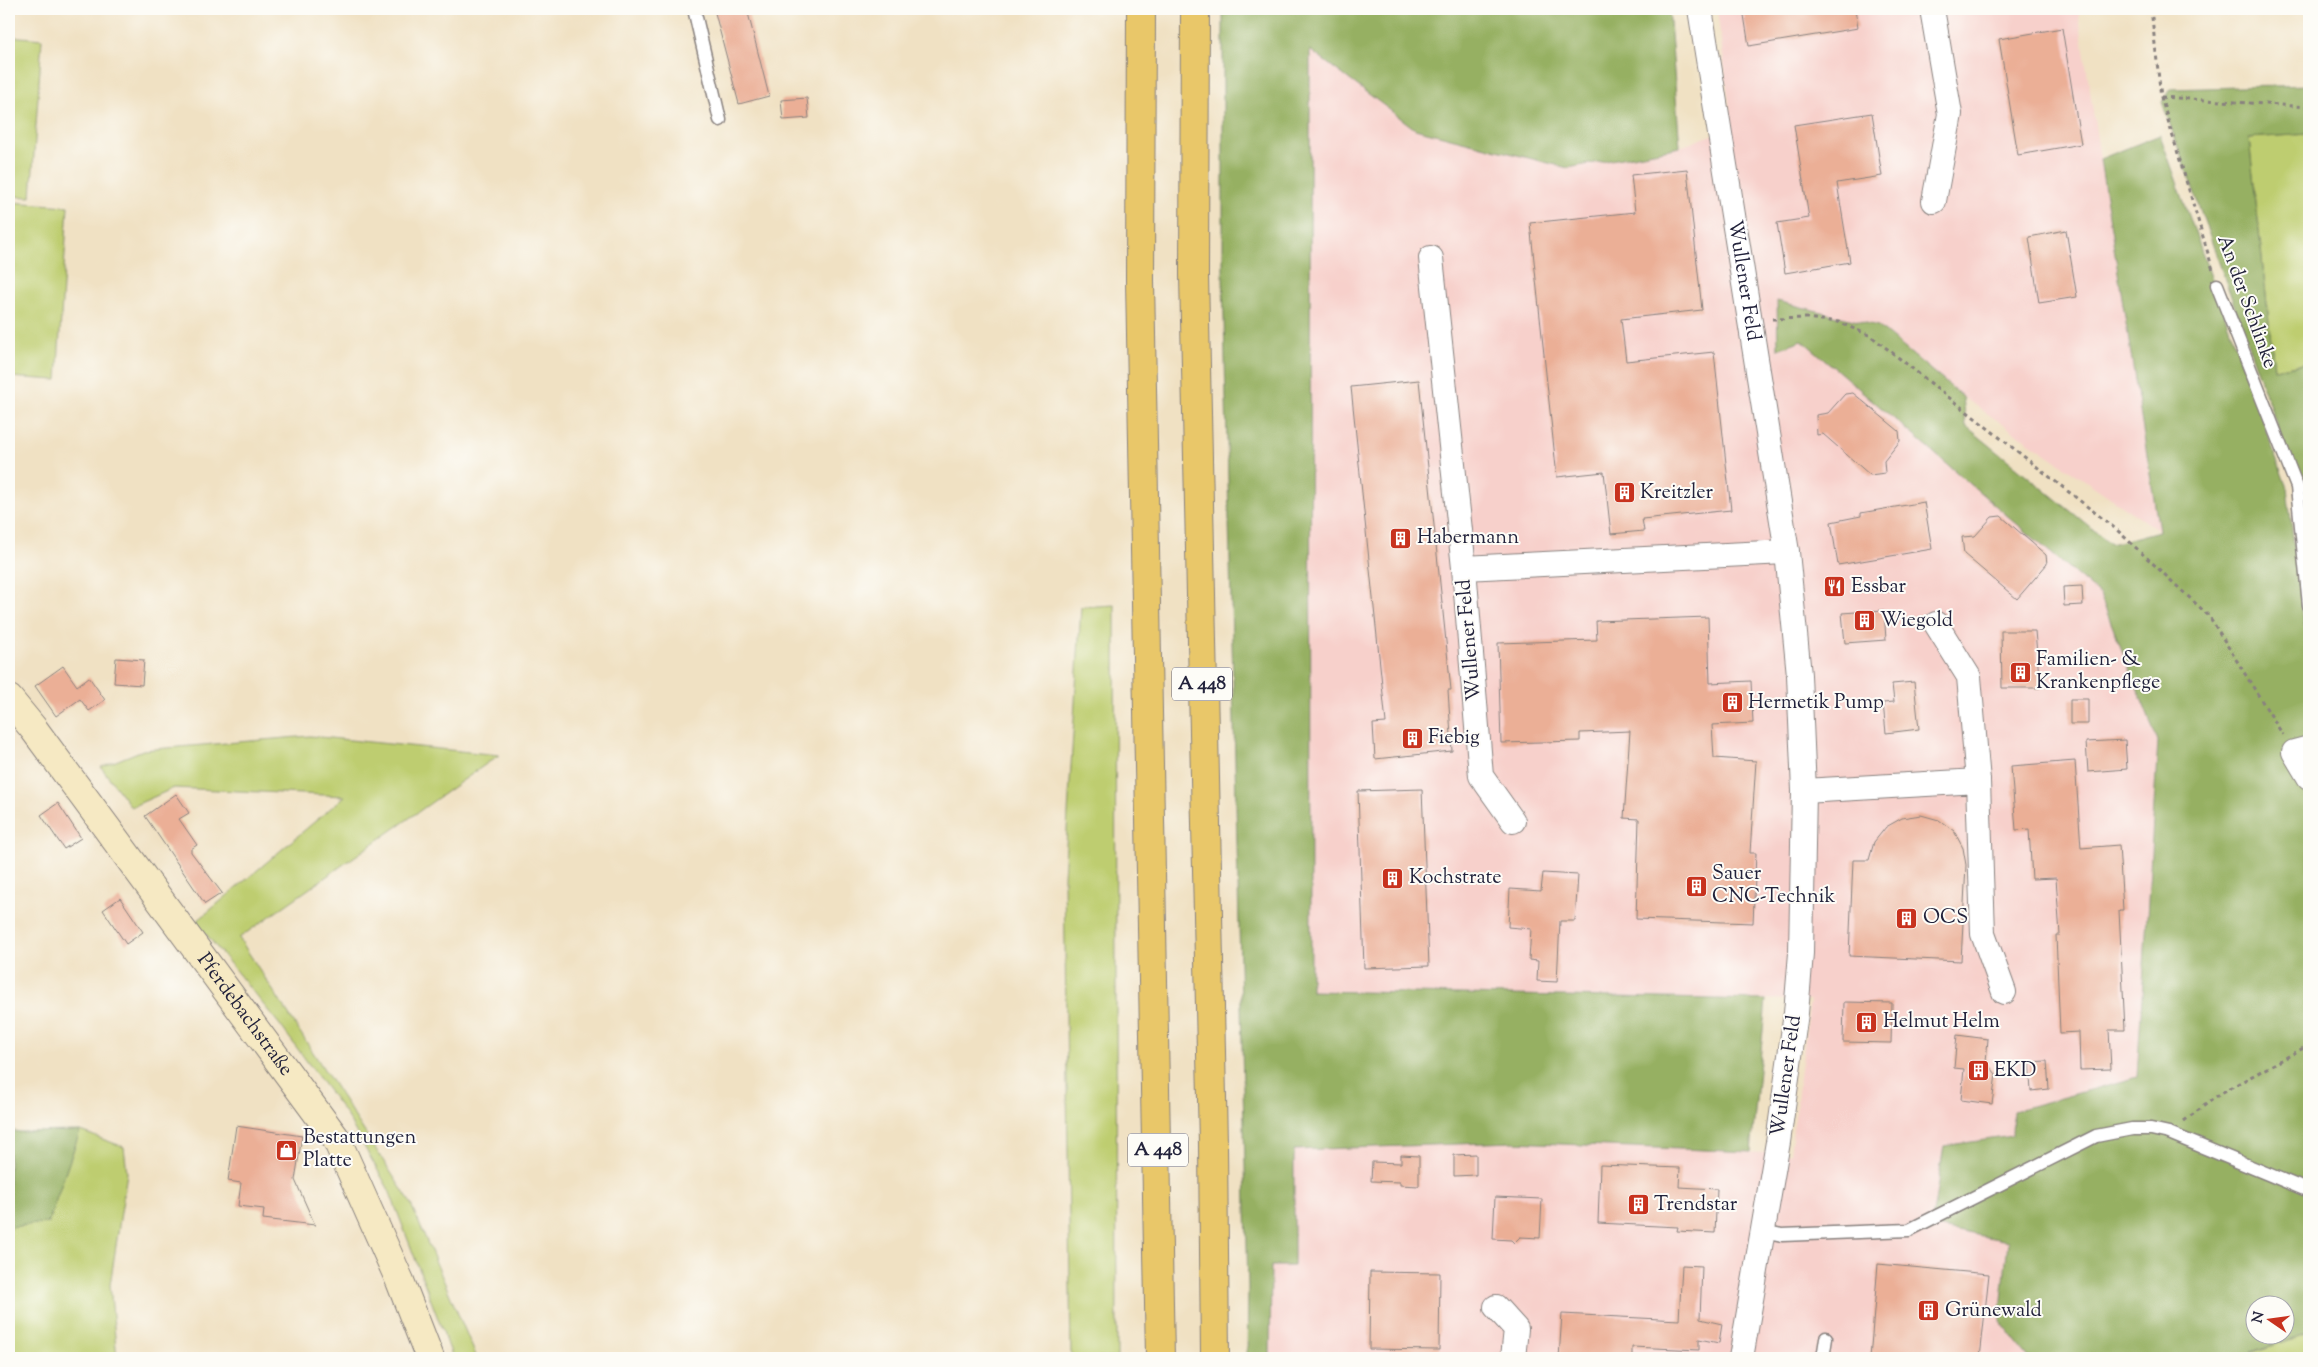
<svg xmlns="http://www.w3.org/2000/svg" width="2318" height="1367" viewBox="0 0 2318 1367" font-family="'Sorts Mill Goudy',serif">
  <rect width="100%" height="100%" fill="#fdfcf7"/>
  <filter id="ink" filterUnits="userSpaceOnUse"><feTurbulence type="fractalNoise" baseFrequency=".02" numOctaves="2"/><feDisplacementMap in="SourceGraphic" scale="10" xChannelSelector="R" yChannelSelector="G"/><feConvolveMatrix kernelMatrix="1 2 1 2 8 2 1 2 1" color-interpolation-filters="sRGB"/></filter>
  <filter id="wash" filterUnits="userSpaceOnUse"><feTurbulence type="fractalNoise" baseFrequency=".0096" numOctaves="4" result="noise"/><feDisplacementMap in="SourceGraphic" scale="20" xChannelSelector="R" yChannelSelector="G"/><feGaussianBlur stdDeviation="1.12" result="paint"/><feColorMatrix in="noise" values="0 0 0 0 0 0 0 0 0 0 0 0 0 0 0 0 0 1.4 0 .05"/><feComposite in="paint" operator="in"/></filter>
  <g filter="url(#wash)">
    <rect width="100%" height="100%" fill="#f0e1c3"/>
    <path fill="#f7d0cb" d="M1717 9H2078L2100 159 2159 531 1963 397 1878 326 1777 302 1802 340 2100 595 2158 741 2137 1077 2013 1111 2012 1136 1944 1146 2008 1241 2000 1321 2029 1358H1270L1271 1266 1294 1150 1513 1142 1790 1154 1810 1000 1311 992 1310 50 1415 129 1569 167 1683 146 1732 127Z"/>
    <path fill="#becd70" stroke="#707856" d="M9 36 42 39 31 197 9 196Z
      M2309 134V363L2274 369 2249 138Z
      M9 202 68 206 57 380 9 377Z
      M1115 605 1117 1358H1071L1064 877 1081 607Z
      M310 736 499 755 239 938 410 1202 477 1358H453L389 1190 345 1113 280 1025 196 922 345 796 174 788 131 807 101 767 143 750Z
      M80 1131 124 1147 127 1173 110 1285 117 1358H18L9 1338V1227L48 1222Z
      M2309 1333V1358H2253L2252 1353Z"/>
    <path fill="#96b062" stroke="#5c694e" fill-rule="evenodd" d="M1223 9H1669L1680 147 1568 168 1415 129 1310 50 1311 991 1766 1000 1751 1152 1513 1142 1294 1150V1266H1271L1270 1358H1247L1248 1288 1223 278Z
      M2309 85V134L2249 138 2274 369 2309 363V576L2298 485 2162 102 2170 89Z
      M2160 135 2287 488 2304 625 2309 636V744L2290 759 2309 792V1333L2252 1352 2253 1358H2029L2000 1321 2008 1241 1931 1226 1944 1146 2012 1136 2013 1111 2137 1077 2158 741 2100 595 1802 340 1778 349 1777 301 1878 326 1963 397 1966 426 2111 544 2159 531 2100 159ZM2256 1304H2286V1334H2256Z
      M9 1130 20 1132 80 1131 48 1223 9 1227Z
      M9 1338 18 1358H9Z"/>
    <g id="blocks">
      <path fill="#ebaf96" d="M714 9H747L769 96 739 104Z
        M1743 9H1855L1858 28 1749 46Z
        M2062 28 2081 144 2018 155 1999 39Z
        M807 98 809 118 783 120 781 100Z
        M1872 113 1882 176 1837 183 1850 262 1785 273 1777 223 1809 218 1794 125Z
        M1687 169 1702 310 1621 319 1626 361 1714 352 1731 510 1642 519 1644 531 1611 534 1604 472 1557 477 1530 223 1635 212 1631 175Z
        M2066 230 2077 297 2039 303 2029 237Z
        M1419 380 1451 690H1448L1452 751 1375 759 1373 724 1386 723 1351 387Z
        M1853 393 1899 431 1900 441 1884 461 1885 473 1870 475 1823 434 1817 435 1816 415 1828 413 1845 394Z
        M1924 502 1932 549 1838 565 1831 522 1861 516V513Z
        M2001 516 2046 555 2047 564 2017 599 1964 554 1962 537 1975 536 1992 517Z
        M2082 586 2083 605 2064 606 2063 587Z
        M1884 610 1886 640 1845 643 1842 613Z
        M1708 617 1710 683 1751 681 1753 723 1712 725 1714 758 1756 761 1750 853H1756L1753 923 1636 919 1639 819 1624 818 1630 731 1580 733V741L1501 743 1498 643 1597 640 1596 621Z
        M2001 631H2035L2040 688H2002Z
        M116 658 144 660 142 685 114 683Z
        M63 666 77 686 89 677 105 700 89 711 80 699 56 716 35 686Z
        M1914 682 1919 729 1886 733 1883 703 1894 702 1892 684Z
        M2070 699H2088V724H2070Z
        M2125 740 2127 769 2088 772 2086 742Z
        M2075 761 2081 848 2119 845 2123 910H2119L2125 1030H2109L2111 1069 2080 1070 2079 1032 2060 1033 2056 935H2060L2056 878 2032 879 2029 829 2016 830 2011 766Z
        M1422 789 1429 966 1364 968 1358 791Z
        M176 794 189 813 179 819 197 845 191 849V852L222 893 205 904 145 816Z
        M58 803 81 838 64 849 41 815Z
        M1921 815 1939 820 1954 831 1963 848 1966 865 1961 961 1849 956 1853 860H1869L1874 842 1886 827 1902 818Z
        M1543 873 1578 875 1575 921H1560L1557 982 1537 981 1538 961 1529 960 1531 929 1508 927 1510 889 1541 891Z
        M120 898 143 932 126 944 103 910Z
        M1844 1002 1892 1003 1891 1043 1843 1042Z
        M1957 1035 1988 1039 1986 1062 1996 1074 1992 1104 1961 1100 1964 1069 1954 1068Z
        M2047 1061 2049 1089 2031 1091 2029 1062Z
        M236 1126 302 1136 295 1180 315 1225 263 1219 264 1209 238 1206 241 1183 228 1181Z
        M1476 1154V1175L1454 1176V1155Z
        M1401 1155 1419 1156V1186L1400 1185V1182L1371 1181 1372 1162 1401 1163Z
        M1600 1165 1680 1168 1679 1187 1717 1189 1715 1233 1677 1231 1678 1227 1598 1223Z
        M1495 1197 1542 1199 1540 1238 1520 1237 1514 1243 1511 1240 1493 1239Z
        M1878 1264 1989 1274 1980 1358H1870Z
        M1682 1265 1702 1266 1700 1319 1722 1324 1719 1343 1699 1339V1350L1632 1347V1358H1559L1562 1314 1679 1320Z
        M1370 1272 1440 1273 1439 1350 1369 1349Z"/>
    </g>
  </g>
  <g filter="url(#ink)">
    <use href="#blocks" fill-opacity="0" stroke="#89827f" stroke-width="1"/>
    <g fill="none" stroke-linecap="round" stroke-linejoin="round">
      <defs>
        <path id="lane" d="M694 9 720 120
          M2217 285 2297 487 2309 605
          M1763 1231 1782 1235 1909 1230 2096 1136 2132 1129H2151L2169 1133 2309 1191
          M1823 1358 1826 1338"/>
        <g id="street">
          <path id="s1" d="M1700 9 1787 552 1799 675 1804 791 1801 953 1796 1013 1778 1142 1741 1358"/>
          <path d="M1932 9 1950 114 1934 201"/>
          <path d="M1431 258 1464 568"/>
          <path d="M1936 624 1969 677 1978 781"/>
          <path d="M2309 748 2294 752 2309 777"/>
          <path d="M1804 791 1978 781 1983 934 2004 992"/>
          <path d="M1513 821 1481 776 1464 568 1787 552"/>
          <path d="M1496 1307 1516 1329 1513 1358"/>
        </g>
        <g id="secondary">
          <path id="s2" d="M9 699 33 728 337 1140 400 1281 430 1358"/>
        </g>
        <path id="highway" d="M1141 9 1140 280 1160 1358
          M1195 9 1194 275 1213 1144 1215 1358"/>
      </defs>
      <use href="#lane" stroke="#89827f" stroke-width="15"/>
      <use href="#street" stroke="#89827f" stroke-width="26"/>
      <use href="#secondary" stroke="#89827f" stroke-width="30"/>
      <use href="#highway" stroke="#89827f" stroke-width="30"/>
      <path stroke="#89827f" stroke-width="3" stroke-dasharray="4 4" stroke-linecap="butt" d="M2151 9 2161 97 2213 270
        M2161 97 2309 107
        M1772 319 1807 318 1838 322 1871 336 2117 530 2209 616 2283 735
        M2184 1121 2221 1093 2309 1045"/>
      <use href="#lane" stroke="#fff" stroke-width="12"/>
      <use href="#street" stroke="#fff" stroke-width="24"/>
      <use href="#secondary" stroke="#f6e9c3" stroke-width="28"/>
      <use href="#highway" stroke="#e9c769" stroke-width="28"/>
    </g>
  </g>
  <defs>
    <symbol id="building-square" viewBox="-11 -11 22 22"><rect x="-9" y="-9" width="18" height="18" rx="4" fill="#c8321e" stroke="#fdfcf7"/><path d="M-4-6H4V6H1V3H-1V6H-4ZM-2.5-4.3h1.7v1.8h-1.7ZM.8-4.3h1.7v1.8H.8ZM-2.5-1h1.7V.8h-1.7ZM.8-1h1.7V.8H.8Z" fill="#fff"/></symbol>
    <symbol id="restaurant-square" viewBox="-11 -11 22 22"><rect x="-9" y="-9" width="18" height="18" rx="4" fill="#c8321e" stroke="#fdfcf7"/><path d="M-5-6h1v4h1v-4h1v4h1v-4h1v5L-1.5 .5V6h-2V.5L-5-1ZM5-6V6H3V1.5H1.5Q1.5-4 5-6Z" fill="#fff"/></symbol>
    <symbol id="shop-square" viewBox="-11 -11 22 22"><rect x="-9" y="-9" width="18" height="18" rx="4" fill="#c8321e" stroke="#fdfcf7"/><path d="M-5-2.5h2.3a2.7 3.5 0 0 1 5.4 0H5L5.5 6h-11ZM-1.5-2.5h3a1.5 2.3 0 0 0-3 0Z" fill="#fff"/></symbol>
  </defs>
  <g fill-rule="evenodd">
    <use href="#building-square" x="1612" y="480" width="25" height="25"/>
    <use href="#building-square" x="1388" y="526" width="25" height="25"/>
    <use href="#restaurant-square" x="1822" y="574" width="25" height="25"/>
    <use href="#building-square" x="1852" y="608" width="25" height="25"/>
    <use href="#building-square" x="2008" y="660" width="25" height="25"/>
    <use href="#building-square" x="1720" y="690" width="25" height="25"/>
    <use href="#building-square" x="1400" y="726" width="25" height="25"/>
    <use href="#building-square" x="1380" y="866" width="25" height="25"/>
    <use href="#building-square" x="1684" y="874" width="25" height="25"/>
    <use href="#building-square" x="1894" y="906" width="25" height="25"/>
    <use href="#building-square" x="1854" y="1010" width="25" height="25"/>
    <use href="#building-square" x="1966" y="1058" width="25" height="25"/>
    <use href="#shop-square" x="274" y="1138" width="25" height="25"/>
    <use href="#building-square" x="1626" y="1192" width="25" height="25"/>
    <use href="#building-square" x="1916" y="1298" width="25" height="25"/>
  </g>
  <g text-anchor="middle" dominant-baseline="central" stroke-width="4" stroke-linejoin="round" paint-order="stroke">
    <g fill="#fdfcf7" stroke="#646373" stroke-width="1">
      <rect x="1172" y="667.5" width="60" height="33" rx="4"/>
      <rect x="1128" y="1133.5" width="60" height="33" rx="4"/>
    </g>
    <g font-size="19" font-weight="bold" fill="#22223b">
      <text x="1202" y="684">A 448</text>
      <text x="1158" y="1150">A 448</text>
    </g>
    <g font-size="20" fill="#22223b" stroke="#fdfcf7">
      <text stroke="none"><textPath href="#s1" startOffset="275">Wullener Feld</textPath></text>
      <text transform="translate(2246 302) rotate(70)">An der Schlinke</text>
      <text transform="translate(1470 640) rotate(-95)">Wullener Feld</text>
      <text stroke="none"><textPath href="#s2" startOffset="394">Pferdebachstraße</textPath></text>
      <text transform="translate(1787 1076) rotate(-82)">Wullener Feld</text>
    </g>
    <g font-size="20" fill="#22223b" stroke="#fdfcf7" text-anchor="start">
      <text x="1640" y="493">Kreitzler</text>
      <text x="1417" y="538">Habermann</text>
      <text x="1851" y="587">Essbar</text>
      <text x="1880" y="621">Wiegold</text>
      <text x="2036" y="660">Familien- &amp;<tspan x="2036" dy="23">Krankenpflege</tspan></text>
      <text x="1748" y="703">Hermetik Pump</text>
      <text x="1428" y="738">Fiebig</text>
      <text x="1712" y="874">Sauer<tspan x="1712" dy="23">CNC-Technik</tspan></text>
      <text x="1409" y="878">Kochstrate</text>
      <text x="1923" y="918">OCS</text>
      <text x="1883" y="1022">Helmut Helm</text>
      <text x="1994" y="1071">EKD</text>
      <text x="303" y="1138">Bestattungen<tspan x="303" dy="23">Platte</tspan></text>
      <text x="1654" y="1205">Trendstar</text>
      <text x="1945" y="1311">Grünewald</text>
    </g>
  </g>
  <rect width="2318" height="1367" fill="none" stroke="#fdfcf7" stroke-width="30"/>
  <g transform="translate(2270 1320) rotate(283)"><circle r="24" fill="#fdfcf7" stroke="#a5a5ac"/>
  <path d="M0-4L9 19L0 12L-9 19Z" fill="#c8321e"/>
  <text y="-8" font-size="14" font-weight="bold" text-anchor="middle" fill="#22223b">N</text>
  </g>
</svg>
